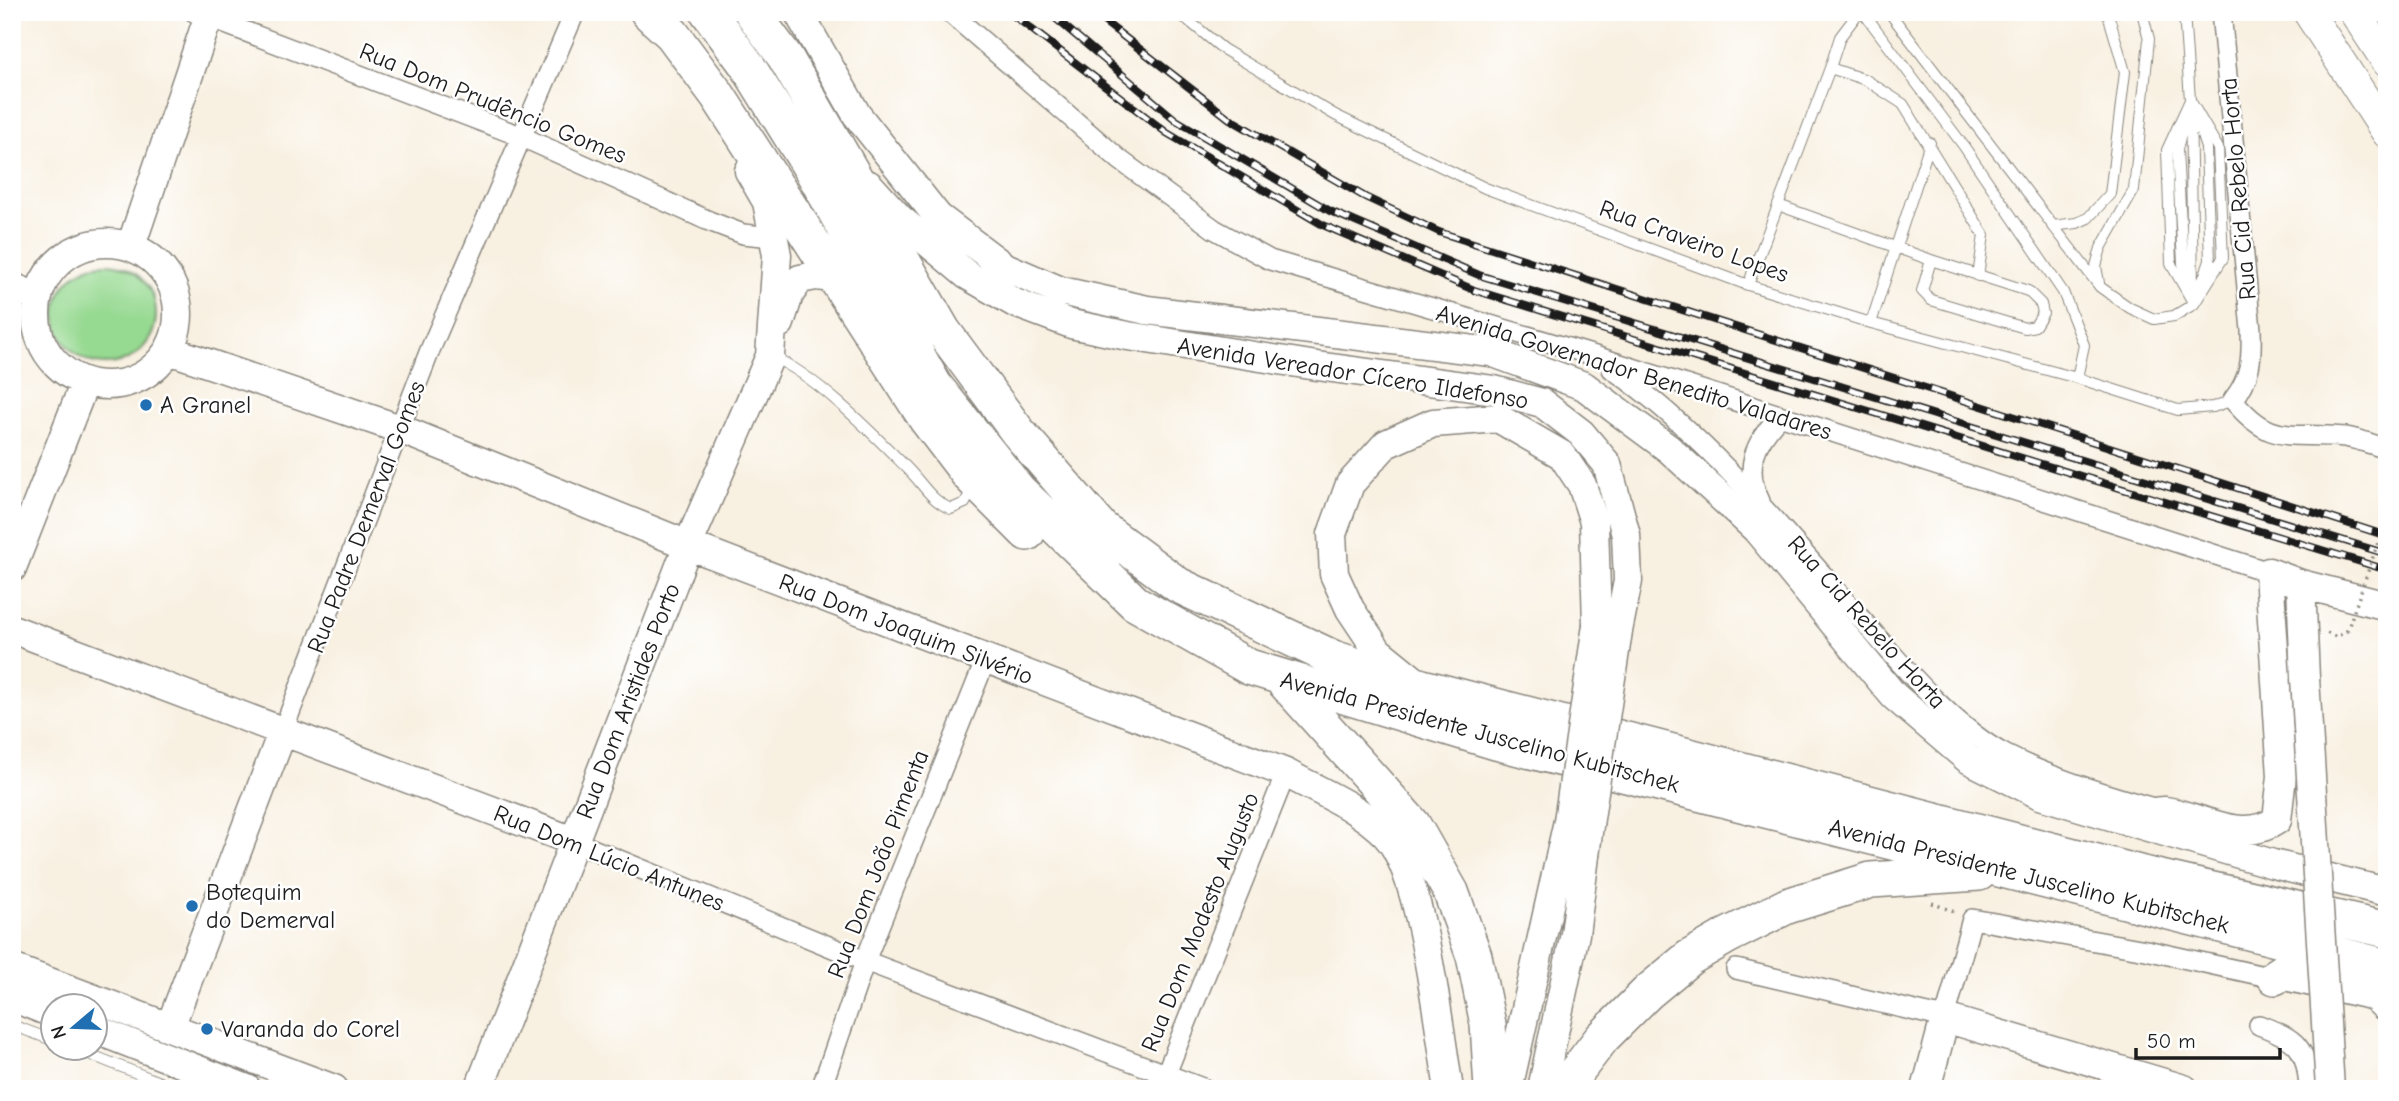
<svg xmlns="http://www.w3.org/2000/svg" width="2399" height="1101" viewBox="0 0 2399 1101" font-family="'Comic Neue',sans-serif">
  <rect width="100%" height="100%" fill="#fff"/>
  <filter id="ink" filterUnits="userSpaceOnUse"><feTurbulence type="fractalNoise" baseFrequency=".0143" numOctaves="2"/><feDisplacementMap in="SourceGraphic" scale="14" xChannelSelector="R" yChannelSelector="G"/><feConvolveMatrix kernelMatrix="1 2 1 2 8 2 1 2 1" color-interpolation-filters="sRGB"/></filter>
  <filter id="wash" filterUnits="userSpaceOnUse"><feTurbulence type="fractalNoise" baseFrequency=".00686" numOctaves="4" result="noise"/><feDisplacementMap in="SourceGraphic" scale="28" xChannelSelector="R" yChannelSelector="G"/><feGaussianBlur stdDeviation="1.57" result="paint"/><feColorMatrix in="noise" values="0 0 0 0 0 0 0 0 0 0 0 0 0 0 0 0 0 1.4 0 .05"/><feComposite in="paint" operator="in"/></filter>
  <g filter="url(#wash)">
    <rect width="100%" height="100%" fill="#f8f0e1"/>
    <path fill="#96d991" stroke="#597a56" stroke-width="2" d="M56 314a50 50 0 1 1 100 0a50 50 0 1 1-100 0Z"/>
  </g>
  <g filter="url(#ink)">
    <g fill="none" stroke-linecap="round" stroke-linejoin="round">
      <defs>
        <path id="lane" d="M1178 12 1223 49 1335 115 1485 188 1748 285 1871 323 2077 378 2178 410 2213 407 2233 400
          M1863 12 1963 145 2063 292 2084 345 2077 378
          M1889 12 2100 287 2130 308 2154 319 2174 316 2194 304 2223 258 2218 148 2190 100 2167 150 2171 264 2194 304
          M2184 12 2190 100 2193 289
          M1830 68 1840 37 1859 12
          M2190 100 2206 148 2210 261 2194 304 2183 264 2177 149Z
          M1778 205 1931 260 2028 291 2041 304 2043 313 2035 326 2025 328 1931 300 1922 291 1931 260
          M2052 226 2077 223 2088 218 2110 194 2125 72 2108 14
          M2099 283 2096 266 2101 248 2134 190 2149 39 2142 12
          M1748 285 1830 68 1866 80 1903 104 1984 235 1978 276
          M1871 323 1930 143
          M772 357C815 374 875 436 908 469 923 484 931 501 951 509L965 503 972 489
          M12 1025 52 1040
          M74 1048 177 1089"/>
        <path id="street" d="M194 12 520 136 709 221 743 234 773 237
          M949 12 1120 160 1214 229 1270 260 1592 355 2269 572
          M2221 12 2251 330C2252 358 2251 378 2233 400 2273 448 2290 431 2345 437 2359 439 2373 445 2387 449
          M1612 369C1704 432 1788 536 1863 621 1901 664 1954 728 2006 755 2051 778 2113 797 2161 810
          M1760 501C1743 468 1755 442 1779 417
          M282 733 430 350 575 12
          M573 841 865 961 1205 1089
          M1736 969 1945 1018 1972 919 2146 950 2377 1001
          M2259 1025C2297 1039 2307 1047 2309 1089
          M821 1089 865 961 986 659
          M1160 1089 1286 773"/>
        <path id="secondary" d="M798 12 857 115 938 217 1003 266 1061 291 1147 310 1491 352 1584 386 1669 449 1756 529 1894 696 1968 759 2040 795 2273 864 2387 892
          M869 185 899 218 967 275 1015 303 1071 324 1128 336 1317 366 1494 390 1542 403 1581 433 1607 464 1626 535 1628 581 1618 631
          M36 314a71 71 0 1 1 142 0a71 71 0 1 1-142 0Z
          M131 246 210 12
          M12 287 37 297
          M780 323 789 295 800 279 816 276 833 278
          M169 350 400 429 688 545 1286 773C1320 792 1359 807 1386 835 1423 873 1439 1032 1449 1089
          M12 568 85 382
          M2301 584 2305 678
          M12 629 573 841
          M1415 681 1378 651 1350 609 1334 574 1332 534 1350 484 1386 444 1433 423 1498 418 1562 455 1582 485 1594 522 1597 625
          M2127 821C2138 818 2154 810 2165 811 2203 816 2241 845 2277 820L2282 776 2269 572 2301 584 2387 606
          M12 968 334 1089
          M12 997 52 1013
          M170 1027 282 733
          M94 1029 247 1089
          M479 1089 688 545 770 356 777 255 767 202 749 171
          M1508 1089 1568 821
          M1542 1089 1575 934 1589 825
          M1926 1089 1945 1018 2184 1089"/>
        <path id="primary" d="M2308 12 2387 133
          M2354 12 2387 62"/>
        <path id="highway" d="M648 12 672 34 718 96 927 420 969 475 1027 533
          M708 12 747 65 812 170 934 385 1018 490 1135 603 1249 667 1496 742 2387 967
          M752 12 785 57 943 331 1018 432 1101 528 1178 585 1333 658 1422 687 2139 873 2387 930
          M1281 678 1413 825 1451 892 1474 956 1488 1024 1492 1089
          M2337 955 2386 1003
          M2275 977 2316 950
          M1563 1089 1602 1038 1648 992 1689 958 1727 936 1787 906 1871 880 1979 873"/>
      </defs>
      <use href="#lane" stroke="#8a867e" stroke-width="12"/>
      <use href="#street" stroke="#8a867e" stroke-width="22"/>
      <use href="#secondary" stroke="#8a867e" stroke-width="31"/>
      <use href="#primary" stroke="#8a867e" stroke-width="32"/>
      <use href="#highway" stroke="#8a867e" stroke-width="38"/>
      <path stroke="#8a867e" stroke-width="3.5" stroke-dasharray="2 5" stroke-linecap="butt" d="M2327 633 2336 637 2347 631
        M1932 903 1957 913"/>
      <use href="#lane" stroke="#fff" stroke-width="10"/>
      <use href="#street" stroke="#fff" stroke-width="19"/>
      <use href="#secondary" stroke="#fff" stroke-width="28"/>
      <use href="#primary" stroke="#fff" stroke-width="30"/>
      <use href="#highway" stroke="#fff" stroke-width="35"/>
      <defs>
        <path id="rail" d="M1009 12 1167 133 1323 225 1474 290 2387 570
          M1048 12 1176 120 1330 211 1479 275 2387 554
          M1092 12 1230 119 1365 197 1439 232 2387 536"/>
      </defs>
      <use href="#rail" stroke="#1c1c1c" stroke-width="8"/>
      <use href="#rail" stroke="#fff" stroke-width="5" stroke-dasharray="16" stroke-linecap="butt"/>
      <defs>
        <path id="secondary-bridge" d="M2305 678 2330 1089
          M1568 821 1597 625
          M1589 825 1618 631"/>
      </defs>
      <use href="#secondary-bridge" stroke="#8a867e" stroke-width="31" stroke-linecap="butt"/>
      <path stroke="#8a867e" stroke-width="3.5" stroke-dasharray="2 5" stroke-linecap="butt" d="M2347 631 2387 517"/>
      <use href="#secondary-bridge" stroke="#fff" stroke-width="28"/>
    </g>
  </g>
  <g fill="#1f6fb2" stroke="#fff" stroke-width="2.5">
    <circle cx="146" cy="405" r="7"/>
    <circle cx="192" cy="906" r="7"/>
    <circle cx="207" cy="1029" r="7"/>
  </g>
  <g text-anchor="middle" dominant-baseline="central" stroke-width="5" stroke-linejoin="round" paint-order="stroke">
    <g font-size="24" fill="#1c1c1c" stroke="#fff">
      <text transform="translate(493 103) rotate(22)">Rua Dom Prudêncio Gomes</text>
      <text transform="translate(2238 189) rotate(-95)">Rua Cid Rebelo Horta</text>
      <text transform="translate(1694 241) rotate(20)">Rua Craveiro Lopes</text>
      <text transform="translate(1634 372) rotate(17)">Avenida Governador Benedito Valadares</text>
      <text transform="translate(1353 373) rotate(9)">Avenida Vereador Cícero Ildefonso</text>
      <text transform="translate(366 517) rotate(-69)">Rua Padre Demerval Gomes</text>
      <text transform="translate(1867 622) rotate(48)">Rua Cid Rebelo Horta</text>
      <text transform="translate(906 629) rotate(21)">Rua Dom Joaquim Silvério</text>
      <text transform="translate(628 701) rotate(-69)">Rua Dom Aristides Porto</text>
      <text transform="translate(1480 732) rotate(15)">Avenida Presidente Juscelino Kubitschek</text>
      <text transform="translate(609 858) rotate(22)">Rua Dom Lúcio Antunes</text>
      <text transform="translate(878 864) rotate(-69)">Rua Dom João Pimenta</text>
      <text transform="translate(2029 876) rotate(14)">Avenida Presidente Juscelino Kubitschek</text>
      <text transform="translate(1200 922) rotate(-68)">Rua Dom Modesto Augusto</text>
    </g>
    <g font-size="24" fill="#1c1c1c" stroke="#fff" text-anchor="start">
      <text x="160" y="405">A Granel</text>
      <text x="206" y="892">Botequim<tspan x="206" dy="28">do Demerval</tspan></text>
      <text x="221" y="1029">Varanda do Corel</text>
    </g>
  </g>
  <rect width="2399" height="1101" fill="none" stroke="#fff" stroke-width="42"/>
  <g transform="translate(74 1027) rotate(251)"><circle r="33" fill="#ffffff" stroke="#a4a4a4" stroke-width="2"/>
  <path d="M0-5L12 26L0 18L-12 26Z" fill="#1f6fb2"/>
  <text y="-10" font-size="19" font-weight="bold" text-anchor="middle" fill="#1c1c1c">N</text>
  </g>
  <path d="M2136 1048v10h144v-10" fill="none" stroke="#1c1c1c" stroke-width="3.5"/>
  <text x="2147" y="1048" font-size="21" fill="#1c1c1c" stroke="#ffffff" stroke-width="5" paint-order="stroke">50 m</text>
</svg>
